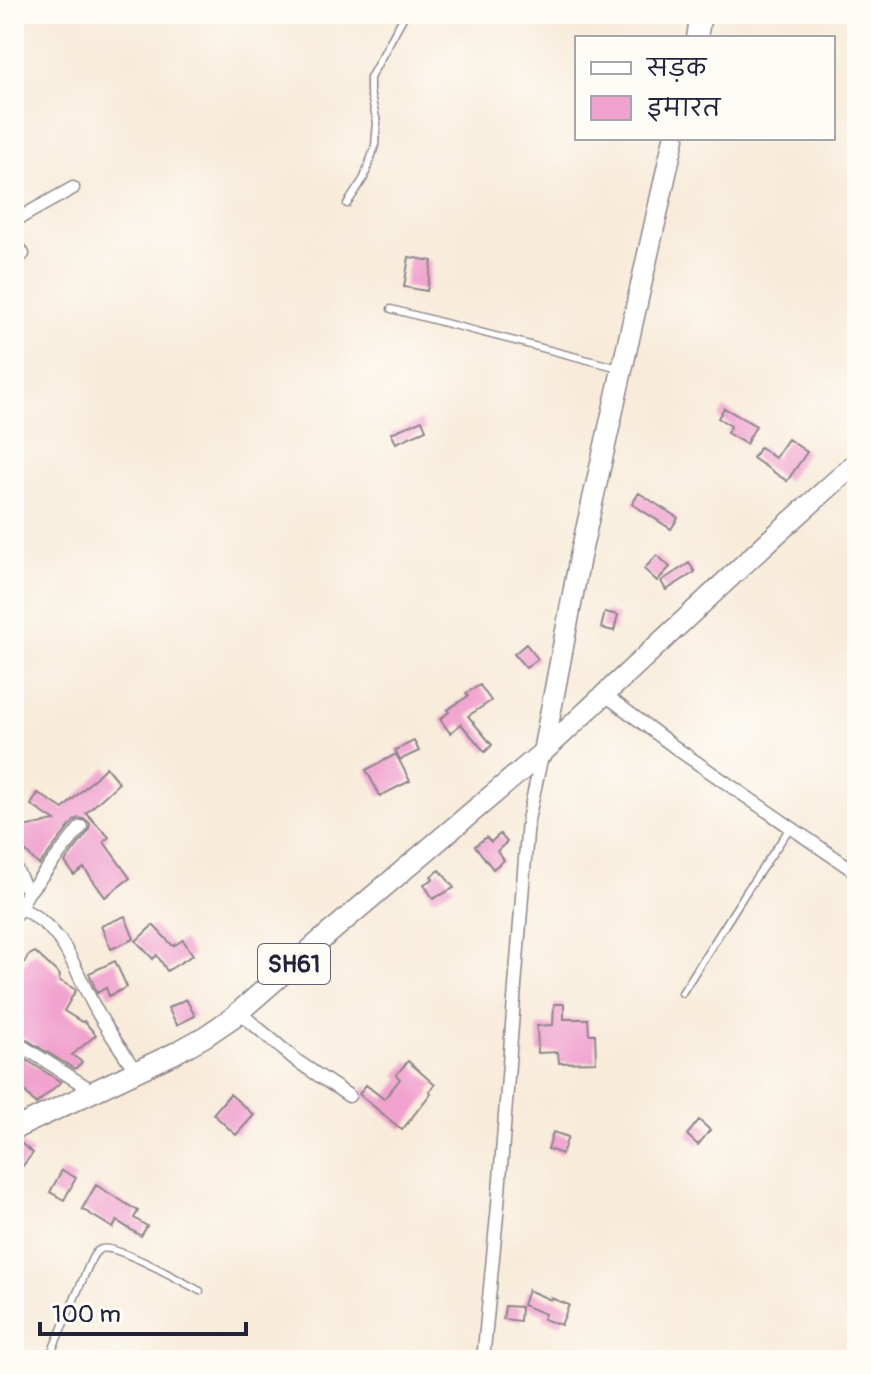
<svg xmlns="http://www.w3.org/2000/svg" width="871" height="1374" viewBox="0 0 871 1374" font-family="Pangolin,'Playpen Sans Deva',sans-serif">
  <rect width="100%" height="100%" fill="#fdfcf7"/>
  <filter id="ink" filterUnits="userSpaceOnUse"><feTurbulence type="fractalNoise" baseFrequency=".0125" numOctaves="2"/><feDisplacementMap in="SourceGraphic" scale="16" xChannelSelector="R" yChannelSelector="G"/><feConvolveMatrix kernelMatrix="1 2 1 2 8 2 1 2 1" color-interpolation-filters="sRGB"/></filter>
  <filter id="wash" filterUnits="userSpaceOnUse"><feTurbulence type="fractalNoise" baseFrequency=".006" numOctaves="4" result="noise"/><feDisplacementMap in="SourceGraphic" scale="32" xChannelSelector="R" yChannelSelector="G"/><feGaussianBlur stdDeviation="1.8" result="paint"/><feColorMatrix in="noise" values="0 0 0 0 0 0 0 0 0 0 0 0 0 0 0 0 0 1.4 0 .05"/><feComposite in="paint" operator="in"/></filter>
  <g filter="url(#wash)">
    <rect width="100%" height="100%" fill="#f8ebd9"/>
    <g id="blocks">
      <path fill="#f1a2ce" d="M409 257 432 261 427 291 404 287Z
        M724 408 756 426 746 444 727 433 731 426 718 418Z
        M422 420 426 430 396 443 391 433Z
        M788 439 807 452 787 481 753 458 760 447 775 458Z
        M639 493 678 518 671 529 632 504Z
        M657 555 670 567 657 581 644 569Z
        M689 563 695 572 666 590 661 581Z
        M605 612 618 615 614 631 601 628Z
        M526 644 538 659 526 668 514 654Z
        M480 685 491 701 468 716 492 745 485 752 461 724 450 733 440 719 449 712 447 710 468 696 466 693Z
        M414 741 419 751 400 760 395 750Z
        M396 754 410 781 380 796 366 770Z
        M106 767 119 783 86 813 109 837 104 842 130 878 105 897 84 868 74 875 65 862 88 832 90 824 86 820 78 818 74 821 39 865 20 846 17 828 55 821 31 805 38 793 63 809Z
        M500 834 507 842 497 851 504 860 493 869 475 846 486 837 491 842Z
        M440 870 454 888 433 899 424 884 433 879 431 876Z
        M125 916 134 939 111 949 101 926Z
        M153 925 173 946 183 940 193 955 167 971 157 955 153 959 136 941Z
        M35 952 60 975 59 980 76 990 64 1011 82 1022 84 1021 96 1035 72 1055 82 1062 75 1069 14 1032V963L22 967 28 956Z
        M115 961 127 987 109 996 106 988 97 993 89 973Z
        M186 999 195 1016 177 1025 168 1008Z
        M554 1004H564V1019H588L589 1034H595L596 1062 559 1063 558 1052 538 1053 537 1026 553 1025Z
        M14 1052 61 1082 36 1104 14 1079Z
        M408 1061 435 1085 429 1091 431 1093 402 1130 359 1094 366 1085 384 1099 400 1079 396 1075Z
        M230 1094 254 1115 236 1135 213 1114Z
        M699 1120 710 1130 698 1145 687 1135Z
        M553 1132 568 1137 562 1154 548 1149Z
        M18 1141 33 1153 14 1177V1142Z
        M62 1170 76 1178 64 1200 50 1192Z
        M96 1185 138 1211 134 1218 147 1226 141 1236 117 1221 113 1228 82 1209Z
        M528 1290 551 1300V1298L569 1305 561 1325 543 1319 545 1314 523 1305Z
        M505 1306 521 1307 520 1321 503 1319Z"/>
    </g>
  </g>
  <g filter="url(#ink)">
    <use href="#blocks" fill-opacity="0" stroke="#8d868a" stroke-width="2"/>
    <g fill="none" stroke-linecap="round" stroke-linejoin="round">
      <defs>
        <path id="lane" d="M347 204 364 178 375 146 377 122 370 92V78L405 14
          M391 309 619 368
          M682 993 748 889 790 828
          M48 1360 92 1258C95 1254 95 1251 101 1249 117 1244 183 1282 200 1291"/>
        <path id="street" d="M14 221 73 188
          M14 239 23 254
          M604 694 680 751 857 873
          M14 865 28 893
          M20 908C69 930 74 973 99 1015 110 1034 124 1053 136 1072
          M14 917 28 893 81 827
          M239 1012 297 1061 349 1096
          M14 1041 93 1091
          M483 1360 498 1205 528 820 542 755"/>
        <path id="primary" d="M697 38 701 14
          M543 752 580 557 674 138
          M14 1129 175 1053 204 1037 232 1018 320 941 543 752 771 539 857 462"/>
      </defs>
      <use href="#lane" stroke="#8d868a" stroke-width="9"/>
      <use href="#street" stroke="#8d868a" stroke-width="15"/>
      <use href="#primary" stroke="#8d868a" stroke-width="23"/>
      <use href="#lane" stroke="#fff" stroke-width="6"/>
      <use href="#street" stroke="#fff" stroke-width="12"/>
      <use href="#primary" stroke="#fff" stroke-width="20"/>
    </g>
  </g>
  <g text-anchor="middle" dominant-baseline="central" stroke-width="6" stroke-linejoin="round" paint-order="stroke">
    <rect fill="#fdfcf7" stroke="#646373" stroke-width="2" x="258" y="944" width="72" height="40" rx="6"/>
    <g font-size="24" font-weight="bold" fill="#22223b">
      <text x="294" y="964">SH61</text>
    </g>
  </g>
  <rect width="871" height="1374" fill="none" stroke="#fdfcf7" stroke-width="48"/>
  <rect x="575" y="36" width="260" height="104" fill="#fdfcf7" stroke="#a5a5ac" stroke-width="2"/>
  <rect x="591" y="62" width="40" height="12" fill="#ffffff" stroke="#a5a5ac" stroke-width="2"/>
  <text x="647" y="76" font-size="24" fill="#22223b">सड़क</text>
  <rect x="591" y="96" width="40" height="24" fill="#f1a2ce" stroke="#a5a5ac" stroke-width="2"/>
  <text x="647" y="116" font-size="24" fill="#22223b">इमारत</text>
  <path d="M40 1322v12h206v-12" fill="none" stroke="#22223b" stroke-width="4"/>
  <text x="52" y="1322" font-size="24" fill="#22223b" stroke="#fdfcf7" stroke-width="6" paint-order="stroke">100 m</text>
</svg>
